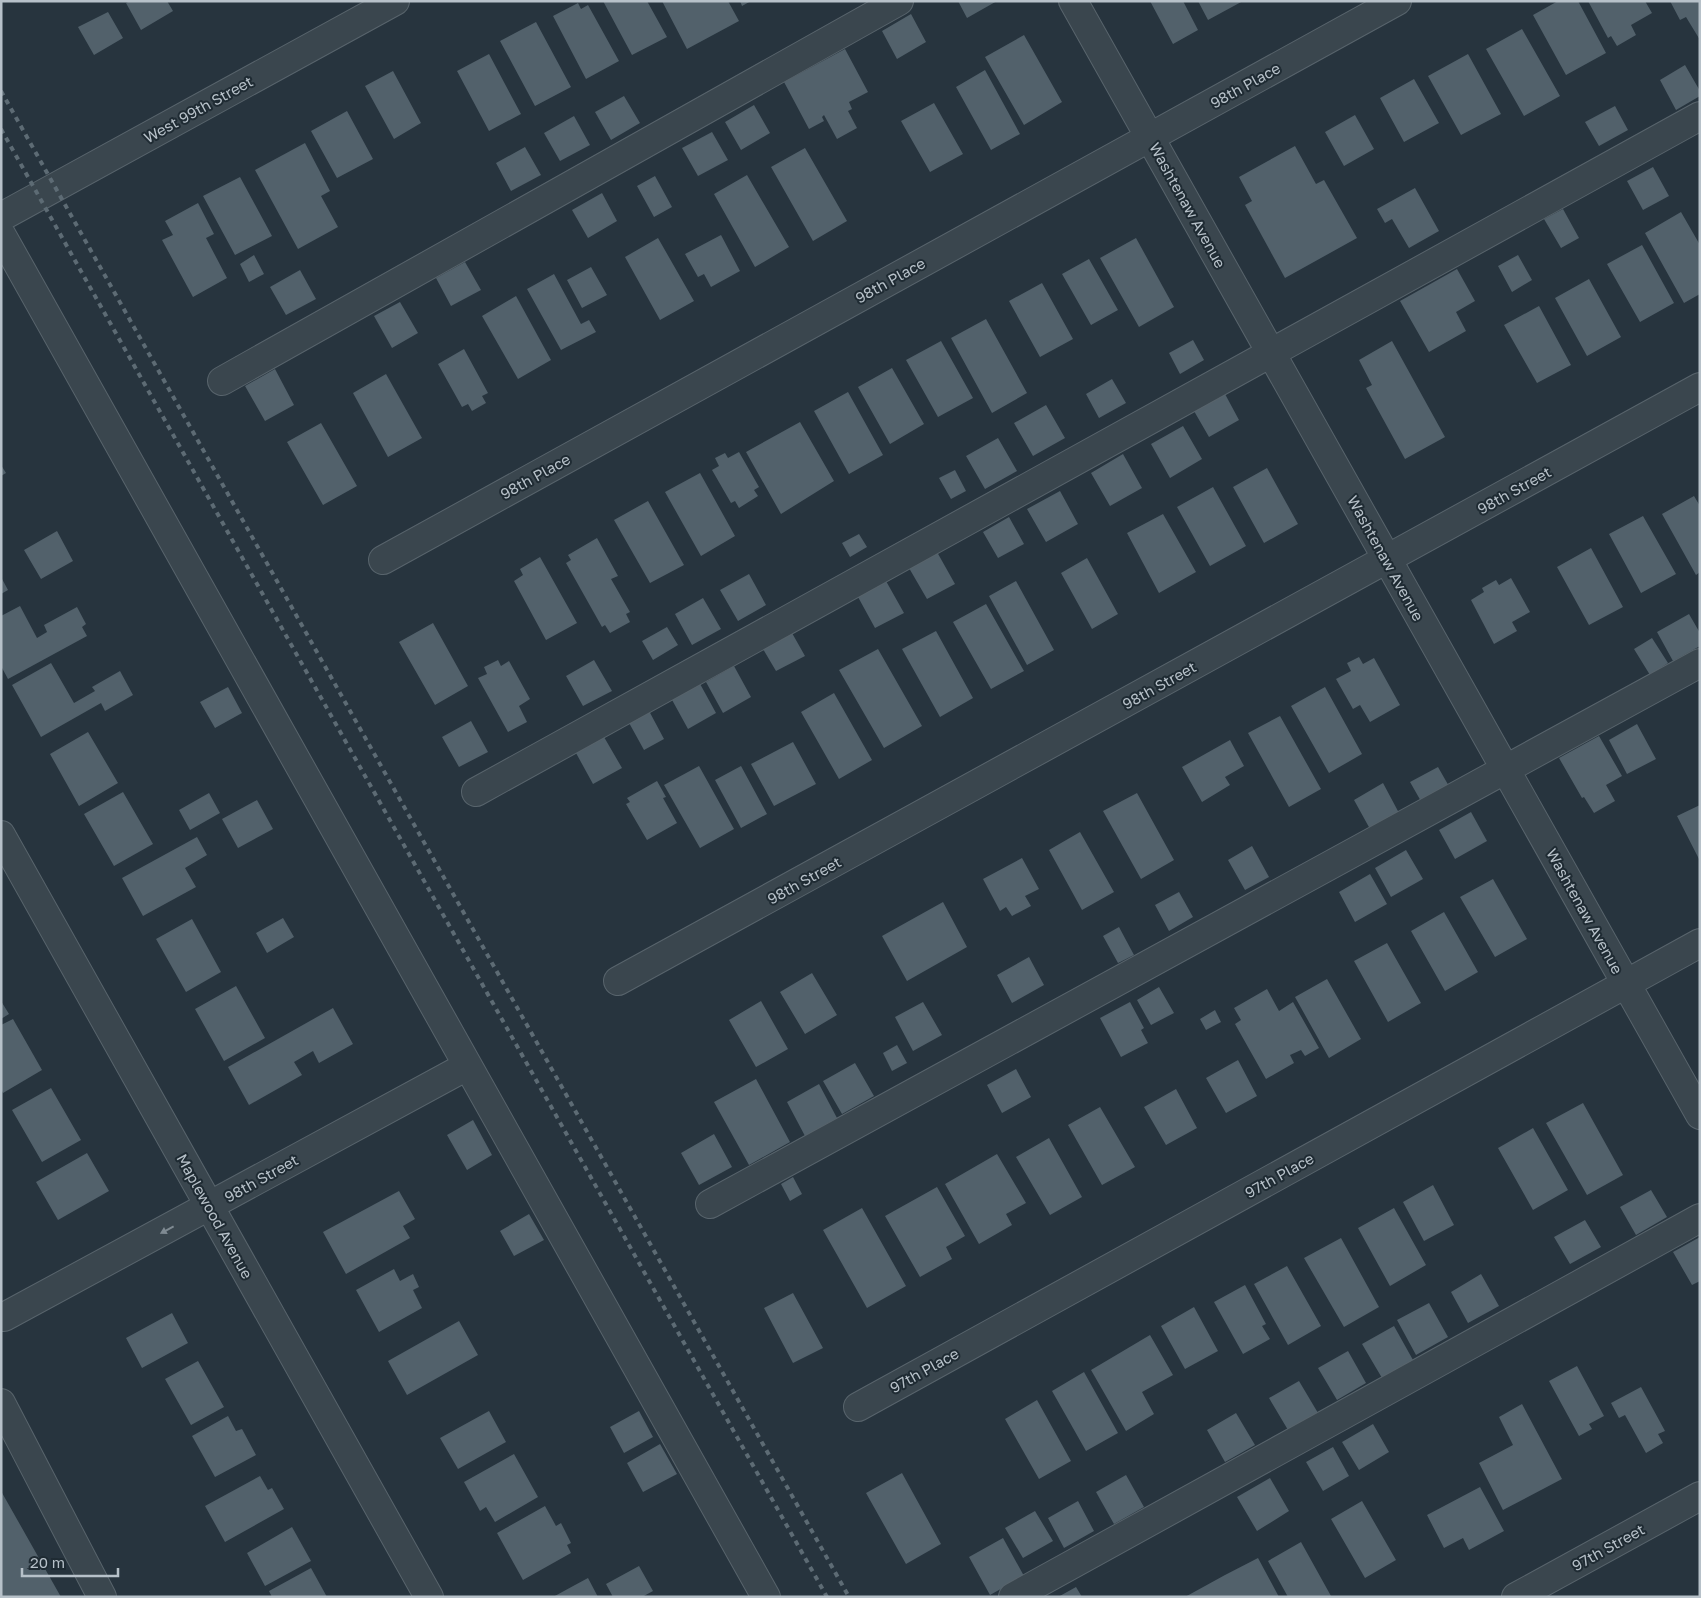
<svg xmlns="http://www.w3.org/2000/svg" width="1701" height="1598" viewBox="0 0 1701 1598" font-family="'Golos Text',sans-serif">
  <rect width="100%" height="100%" fill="#27343e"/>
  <path fill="#52616b" d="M130 1H167L173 11 141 30 126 3Z
    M603 1H647L667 37 632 55Z
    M662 1H728L739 21 687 49Z
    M740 1H751L742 6Z
    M958 1H997L967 18Z
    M1150 1H1183L1198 30 1173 44Z
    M1198 1H1243L1208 20Z
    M1558 1H1578L1606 53 1566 75 1533 15Z
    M1588 1H1645L1652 13 1631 25 1636 35 1617 46 1611 36 1608 38Z
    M1670 1H1700V40L1686 17 1680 20Z
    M578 3 581 9 588 5 619 61 586 79 553 16Z
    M108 12 123 38 94 55 78 27Z
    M911 14 926 42 897 59 882 31Z
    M536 22 571 87 535 106 500 41Z
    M1522 29 1560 96 1524 116 1486 49Z
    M1024 35 1062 102 1024 125 985 57Z
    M845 49 868 92 849 102 852 109 848 111 857 128 837 139 824 115 822 117 824 121 809 129 784 82Z
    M489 54 521 114 489 131 457 71Z
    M1468 54 1501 114 1461 135 1428 76Z
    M1685 65 1700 91V96L1676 110 1660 80Z
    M985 70 1020 134 991 150 956 87Z
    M393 71 421 123 394 139 365 86Z
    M1414 79 1439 123 1404 142 1380 98Z
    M624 96 640 123 611 140 595 112Z
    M934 103 963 154 930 172 901 121Z
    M754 105 770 133 741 150 725 122Z
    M1615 106 1628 130 1599 146 1585 122Z
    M347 111 373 159 337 178 311 131Z
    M1355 115 1374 149 1344 166 1325 132Z
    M574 116 590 145 560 161 544 133Z
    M712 132 728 160 698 176 682 148Z
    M305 143 330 191 321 196 338 227 298 249 255 170Z
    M1295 146 1316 184 1324 180 1357 238 1285 278 1245 205 1252 201 1239 177Z
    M525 147 541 175 511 191 496 163Z
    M805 148 847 221 813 241 771 167Z
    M1653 167 1669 196 1643 210 1627 181Z
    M747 175 789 247 755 267 714 194Z
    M655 176 672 207 654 217 637 186Z
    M240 177 272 236 235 255 203 196Z
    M1415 188 1439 231 1409 248 1392 219 1385 223 1377 209Z
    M602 193 617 221 588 238 572 210Z
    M198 203 214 234 206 238 227 278 193 297 162 240 173 235 165 221Z
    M1563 209 1579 238 1561 248 1544 219Z
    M1681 212 1700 245V294L1684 303 1645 233Z
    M721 235 740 271 711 287 704 274 698 277 685 254Z
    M658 238 694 301 660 320 625 257Z
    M1136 238 1174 307 1139 327 1100 258Z
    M1642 245 1674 303 1640 322 1607 264Z
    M254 255 264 274 249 282 240 264Z
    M1518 255 1532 280 1512 292 1498 266Z
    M1089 259 1118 310 1091 325 1062 274Z
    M465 262 481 290 451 306 436 278Z
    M591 267 607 295 582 308 567 280Z
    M1457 269 1475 301 1456 312 1466 331 1429 352 1400 301Z
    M300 270 316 299 286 315 270 287Z
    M554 274 581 324 589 320 596 332 561 350 527 289Z
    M1589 279 1621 337 1587 356 1555 298Z
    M1042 283 1073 339 1040 357 1009 301Z
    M516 296 551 360 518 379 482 316Z
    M400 302 418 333 392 348 374 316Z
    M1539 306 1571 365 1537 383 1504 325Z
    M986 319 1027 393 992 413 951 338Z
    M1193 340 1204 360 1180 374 1169 353Z
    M941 341 973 398 938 417 906 360Z
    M1392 341 1445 437 1405 459 1366 388 1372 385 1359 360Z
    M464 349 488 393 482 396 486 403 472 411 468 404 462 407 438 364Z
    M892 368 924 424 890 444 858 387Z
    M275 369 294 405 265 421 245 386Z
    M386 374 422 438 388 457 353 393Z
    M1112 379 1126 403 1099 418 1086 394Z
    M848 392 883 455 849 474 814 411Z
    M1225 394 1239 420 1209 437 1194 411Z
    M1046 405 1065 438 1033 456 1014 423Z
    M800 422 834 481 781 514 746 452Z
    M321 423 357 486 323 505 287 442Z
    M1183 426 1202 459 1170 478 1151 444Z
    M998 438 1017 471 985 489 966 456Z
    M739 452 759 487 754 490 758 496 739 508 735 501 731 503 712 470 719 466 715 458 725 453 728 458Z
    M1123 454 1142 488 1110 506 1091 473Z
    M1 465 6 473 1 476Z
    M1267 468 1298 524 1264 543 1233 487Z
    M955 470 966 491 951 499 939 478Z
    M700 473 735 536 701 556 665 492Z
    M1213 487 1246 546 1210 566 1177 507Z
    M1060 491 1078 524 1046 542 1027 509Z
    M1694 496 1700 506V572L1696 575 1662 514Z
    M648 501 684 565 650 583 614 520Z
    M1163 514 1196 572 1159 593 1127 533Z
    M1643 516 1676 574 1641 593 1609 534Z
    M1009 517 1024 544 998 558 983 532Z
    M57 531 73 561 41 579 24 550Z
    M859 534 867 547 850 557 842 543Z
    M597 538 618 576 611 579 630 612 626 614 630 622 610 633 605 625 602 627 566 563 571 560 568 555Z
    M1591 548 1623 607 1589 625 1557 567Z
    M937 552 955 584 927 599 909 568Z
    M540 557 577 623 546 640 514 581 523 575 520 569Z
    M1087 558 1118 614 1092 629 1061 573Z
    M749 574 766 605 738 621 720 590Z
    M1 577 8 590 1 594Z
    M1511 578 1530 612 1512 622 1517 631 1494 644 1471 600 1484 592 1482 588 1496 580 1499 585Z
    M886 581 904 613 875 628 858 597Z
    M1016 581 1054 650 1027 665 989 596Z
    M703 598 721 629 692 645 675 614Z
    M986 604 1024 671 991 689 953 622Z
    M20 606 37 638 47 632 44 625 77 607 86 624 82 627 87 636 8 679 1 666V616Z
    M1689 614 1700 633V646L1673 661 1657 632Z
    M433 623 468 686 435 705 399 642Z
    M667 627 678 645 653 660 642 641Z
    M936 631 973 698 940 717 902 649Z
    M792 633 805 656 776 671 763 649Z
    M1652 638 1668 663 1650 675 1634 649Z
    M878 649 922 726 884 748 839 670Z
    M1359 657 1363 664 1374 658 1400 705 1370 722 1360 705 1353 709 1336 679 1351 671 1347 663Z
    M498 660 501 666 509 661 530 699 519 706 527 722 508 732 478 678 487 674 484 667Z
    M594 660 612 691 583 706 566 676Z
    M51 663 74 703 95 691 92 687 120 671 133 695 105 711 101 703 41 737 12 685Z
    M734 666 751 697 723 713 706 682Z
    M699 682 716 713 688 729 671 698Z
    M228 687 242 713 215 728 200 702Z
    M1325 687 1362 754 1329 773 1291 706Z
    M834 693 872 760 839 779 801 712Z
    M648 709 664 739 644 750 628 721Z
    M1280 716 1321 789 1289 807 1248 733Z
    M471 721 488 752 459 767 442 737Z
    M1637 724 1656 759 1627 774 1609 740Z
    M88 732 118 783 79 806 50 754Z
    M1599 736 1622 776 1606 785 1615 801 1594 813 1584 797 1582 798 1559 758Z
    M604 737 622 768 593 784 576 753Z
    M1230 740 1244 766 1225 777 1230 785 1202 802 1182 767Z
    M793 742 816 784 774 806 751 764Z
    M699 766 734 829 700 848 664 785Z
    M741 766 767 814 741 828 715 780Z
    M1438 767 1450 788 1422 803 1410 782Z
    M657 781 666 797 663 798 677 823 647 840 626 804 630 802 627 798Z
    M1383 783 1399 813 1370 829 1354 800Z
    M123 792 153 844 114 866 84 814Z
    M209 793 220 813 190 830 179 810Z
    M1137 793 1174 860 1141 879 1103 811Z
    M257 800 273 829 238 848 222 819Z
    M1700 805V861L1677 816Z
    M1471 812 1487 841 1455 859 1439 830Z
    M1080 832 1114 892 1082 910 1049 850Z
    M197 837 207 855 185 868 196 887 143 916 122 878Z
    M1252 846 1269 877 1245 890 1228 860Z
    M1406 850 1423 879 1391 897 1375 868Z
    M1022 858 1039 889 1025 896 1031 906 1012 916 1006 907 1000 911 983 879Z
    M1370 874 1387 904 1355 922 1339 892Z
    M1493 879 1527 939 1495 957 1460 897Z
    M1179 892 1193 917 1169 931 1155 905Z
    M943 902 967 947 907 981 882 936Z
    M1444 912 1478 972 1445 991 1411 931Z
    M283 918 294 937 267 953 256 933Z
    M192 919 221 972 186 992 156 939Z
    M1119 927 1134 955 1118 963 1103 936Z
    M1387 943 1421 1003 1388 1022 1354 961Z
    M1029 957 1044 985 1012 1003 997 975Z
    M812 973 837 1015 805 1034 780 992Z
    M1327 979 1361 1039 1329 1058 1295 997Z
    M236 986 265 1038 224 1061 195 1009Z
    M1159 987 1174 1013 1151 1025 1137 1000Z
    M1267 989 1279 1011 1293 1002 1319 1048 1305 1056 1301 1050 1290 1055 1294 1063 1266 1079 1235 1024 1241 1020 1234 1008Z
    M1 1001 9 1014 1 1019Z
    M761 1001 788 1049 756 1067 729 1020Z
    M923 1002 942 1035 913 1051 895 1017Z
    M1130 1002 1144 1028 1141 1030 1148 1043 1121 1057 1100 1018Z
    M333 1008 353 1044 319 1063 313 1051 294 1062 302 1075 249 1105 228 1067Z
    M1215 1010 1221 1022 1206 1030 1200 1019Z
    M13 1019 42 1070 3 1093 1 1089V1025Z
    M897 1045 907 1063 892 1071 883 1053Z
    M1238 1060 1257 1096 1226 1113 1206 1078Z
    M855 1063 874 1096 842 1114 823 1081Z
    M1016 1069 1031 1097 1002 1113 987 1085Z
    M756 1079 790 1142 749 1165 714 1102Z
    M819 1084 837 1118 805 1136 787 1102Z
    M51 1088 81 1140 42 1162 12 1110Z
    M1176 1089 1197 1128 1166 1145 1144 1107Z
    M1583 1103 1623 1175 1587 1195 1546 1123Z
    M1100 1107 1135 1167 1102 1185 1068 1125Z
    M473 1120 492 1155 467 1170 447 1135Z
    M1533 1128 1568 1190 1533 1210 1498 1148Z
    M714 1134 732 1167 699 1185 681 1153Z
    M1049 1138 1082 1197 1050 1215 1016 1157Z
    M87 1153 109 1191 58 1220 36 1182Z
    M997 1154 1026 1203 1006 1214 1012 1225 979 1244 945 1184Z
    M793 1177 802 1194 790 1201 781 1184Z
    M1433 1185 1454 1225 1424 1241 1403 1202Z
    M937 1187 965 1236 946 1247 952 1259 920 1277 885 1216Z
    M1651 1190 1667 1217 1636 1235 1620 1207Z
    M399 1191 415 1219 403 1226 410 1238 346 1274 323 1232Z
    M862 1208 906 1286 867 1308 823 1230Z
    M1394 1208 1426 1265 1390 1286 1358 1228Z
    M529 1214 544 1240 514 1256 500 1231Z
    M1585 1220 1601 1247 1570 1264 1554 1237Z
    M1700 1237V1281L1692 1285 1673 1252Z
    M1341 1238 1379 1307 1344 1327 1304 1258Z
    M1287 1266 1321 1326 1288 1345 1254 1284Z
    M394 1269 400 1281 413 1274 419 1287 413 1290 422 1308 379 1332 356 1290Z
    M1481 1274 1499 1306 1468 1323 1451 1292Z
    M1245 1285 1266 1324 1262 1326 1270 1339 1243 1354 1214 1302Z
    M793 1293 823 1348 793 1363 764 1308Z
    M1429 1303 1448 1337 1416 1355 1397 1320Z
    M1194 1307 1218 1351 1185 1369 1161 1326Z
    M172 1313 188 1343 142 1368 126 1338Z
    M459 1321 478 1355 407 1395 388 1361Z
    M1394 1326 1413 1360 1382 1378 1362 1344Z
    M1150 1335 1173 1375 1142 1392 1154 1414 1126 1431 1091 1370Z
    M1348 1351 1366 1383 1337 1400 1318 1368Z
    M198 1361 224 1407 191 1425 165 1379Z
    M1577 1366 1604 1416 1589 1424 1592 1429 1579 1436 1549 1381Z
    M1084 1372 1118 1433 1086 1451 1052 1391Z
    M1299 1381 1318 1413 1288 1430 1269 1398Z
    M1641 1387 1665 1431 1658 1434 1663 1443 1646 1453 1625 1415 1619 1418 1611 1403Z
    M1037 1400 1071 1461 1039 1479 1005 1419Z
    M1522 1404 1562 1479 1503 1510 1479 1463 1513 1445 1499 1417Z
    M489 1411 506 1442 458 1469 440 1438Z
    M639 1411 653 1437 624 1453 610 1427Z
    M1236 1413 1255 1445 1225 1462 1207 1430Z
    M228 1416 236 1431 242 1429 256 1455 215 1477 192 1436Z
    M1373 1424 1389 1452 1359 1470 1342 1442Z
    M660 1444 677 1474 643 1492 627 1463Z
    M1333 1447 1349 1476 1323 1491 1306 1462Z
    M514 1454 538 1497 495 1522 486 1507 480 1511 464 1482Z
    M902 1473 941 1544 906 1564 866 1493Z
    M1126 1475 1144 1507 1114 1524 1096 1492Z
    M260 1476 268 1490 272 1488 284 1509 225 1542 205 1506Z
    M1270 1478 1289 1511 1257 1531 1237 1497Z
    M1480 1487 1504 1531 1469 1550 1463 1538 1444 1548 1427 1515Z
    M1 1491 61 1597H1Z
    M1078 1501 1094 1531 1064 1548 1048 1518Z
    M1362 1501 1396 1560 1365 1578 1331 1519Z
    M545 1506 556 1526 561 1523 571 1543 567 1545 571 1553 523 1580 497 1533Z
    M1035 1511 1053 1541 1023 1558 1005 1528Z
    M292 1527 311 1561 265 1586 247 1553Z
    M1003 1538 1024 1576 990 1595 969 1557Z
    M1301 1542 1331 1596 1328 1597H1288L1268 1561Z
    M1258 1558 1279 1597H1185L1225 1575Z
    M639 1566 653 1591 642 1597H613L606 1584Z
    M311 1568 327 1597H272L269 1591Z
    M588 1578 598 1597H553L575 1585Z
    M1076 1587 1082 1597H1058Z"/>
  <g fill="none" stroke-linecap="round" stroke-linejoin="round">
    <defs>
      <path id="minor" d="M1073 1 1700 1115
        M1 217 395 1
        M1 234 766 1597
        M222 381 899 1
        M383 560 1397 1
        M476 792 1700 116
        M1 835 429 1597
        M618 981 1700 387
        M710 1204 1700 663
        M1 1317H4L467 1066
        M1 1403 102 1597
        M858 1407 1700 943
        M1013 1597 1700 1218
        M1516 1597 1700 1496"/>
    </defs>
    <use href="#minor" stroke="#58646c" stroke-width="30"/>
    <use href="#minor" stroke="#3a464e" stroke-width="28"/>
    <path stroke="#5d6b74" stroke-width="4" stroke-dasharray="5 5" stroke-linecap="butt" d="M1 91 849 1597
      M1 129 827 1597"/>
  </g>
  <defs><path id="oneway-solid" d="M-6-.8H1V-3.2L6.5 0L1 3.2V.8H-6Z" transform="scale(1.25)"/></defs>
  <use fill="#7f8a92" href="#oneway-solid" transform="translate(167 1230) rotate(152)"/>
  <g text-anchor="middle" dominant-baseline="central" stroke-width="4" stroke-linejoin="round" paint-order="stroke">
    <g font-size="15" fill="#b7c1c9" stroke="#1f2b33">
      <text transform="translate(1245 85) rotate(-29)">98th Place</text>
      <text transform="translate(198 109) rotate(-29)">West 99th Street</text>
      <text transform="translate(1188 205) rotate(61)">Washtenaw Avenue</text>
      <text transform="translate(890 280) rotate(-29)">98th Place</text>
      <text transform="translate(535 476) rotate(-29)">98th Place</text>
      <text transform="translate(1514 490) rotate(-29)">98th Street</text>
      <text transform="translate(1386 558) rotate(61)">Washtenaw Avenue</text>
      <text transform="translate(1159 685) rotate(-29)">98th Street</text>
      <text transform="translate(804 880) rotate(-29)">98th Street</text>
      <text transform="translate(1585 911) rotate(61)">Washtenaw Avenue</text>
      <text transform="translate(1279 1175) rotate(-29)">97th Place</text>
      <text transform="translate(261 1178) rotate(-29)">98th Street</text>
      <text transform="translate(215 1216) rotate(61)">Maplewood Avenue</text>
      <text transform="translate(924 1370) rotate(-29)">97th Place</text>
      <text transform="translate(1608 1547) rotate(-29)">97th Street</text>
    </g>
  </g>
  <rect width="1701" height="1598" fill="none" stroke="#b7c1c9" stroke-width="5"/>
  <path d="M22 1568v8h96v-8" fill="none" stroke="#b7c1c9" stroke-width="2.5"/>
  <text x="30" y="1568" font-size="15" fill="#b7c1c9" stroke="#1f2b33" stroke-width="4" paint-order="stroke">20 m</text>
</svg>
